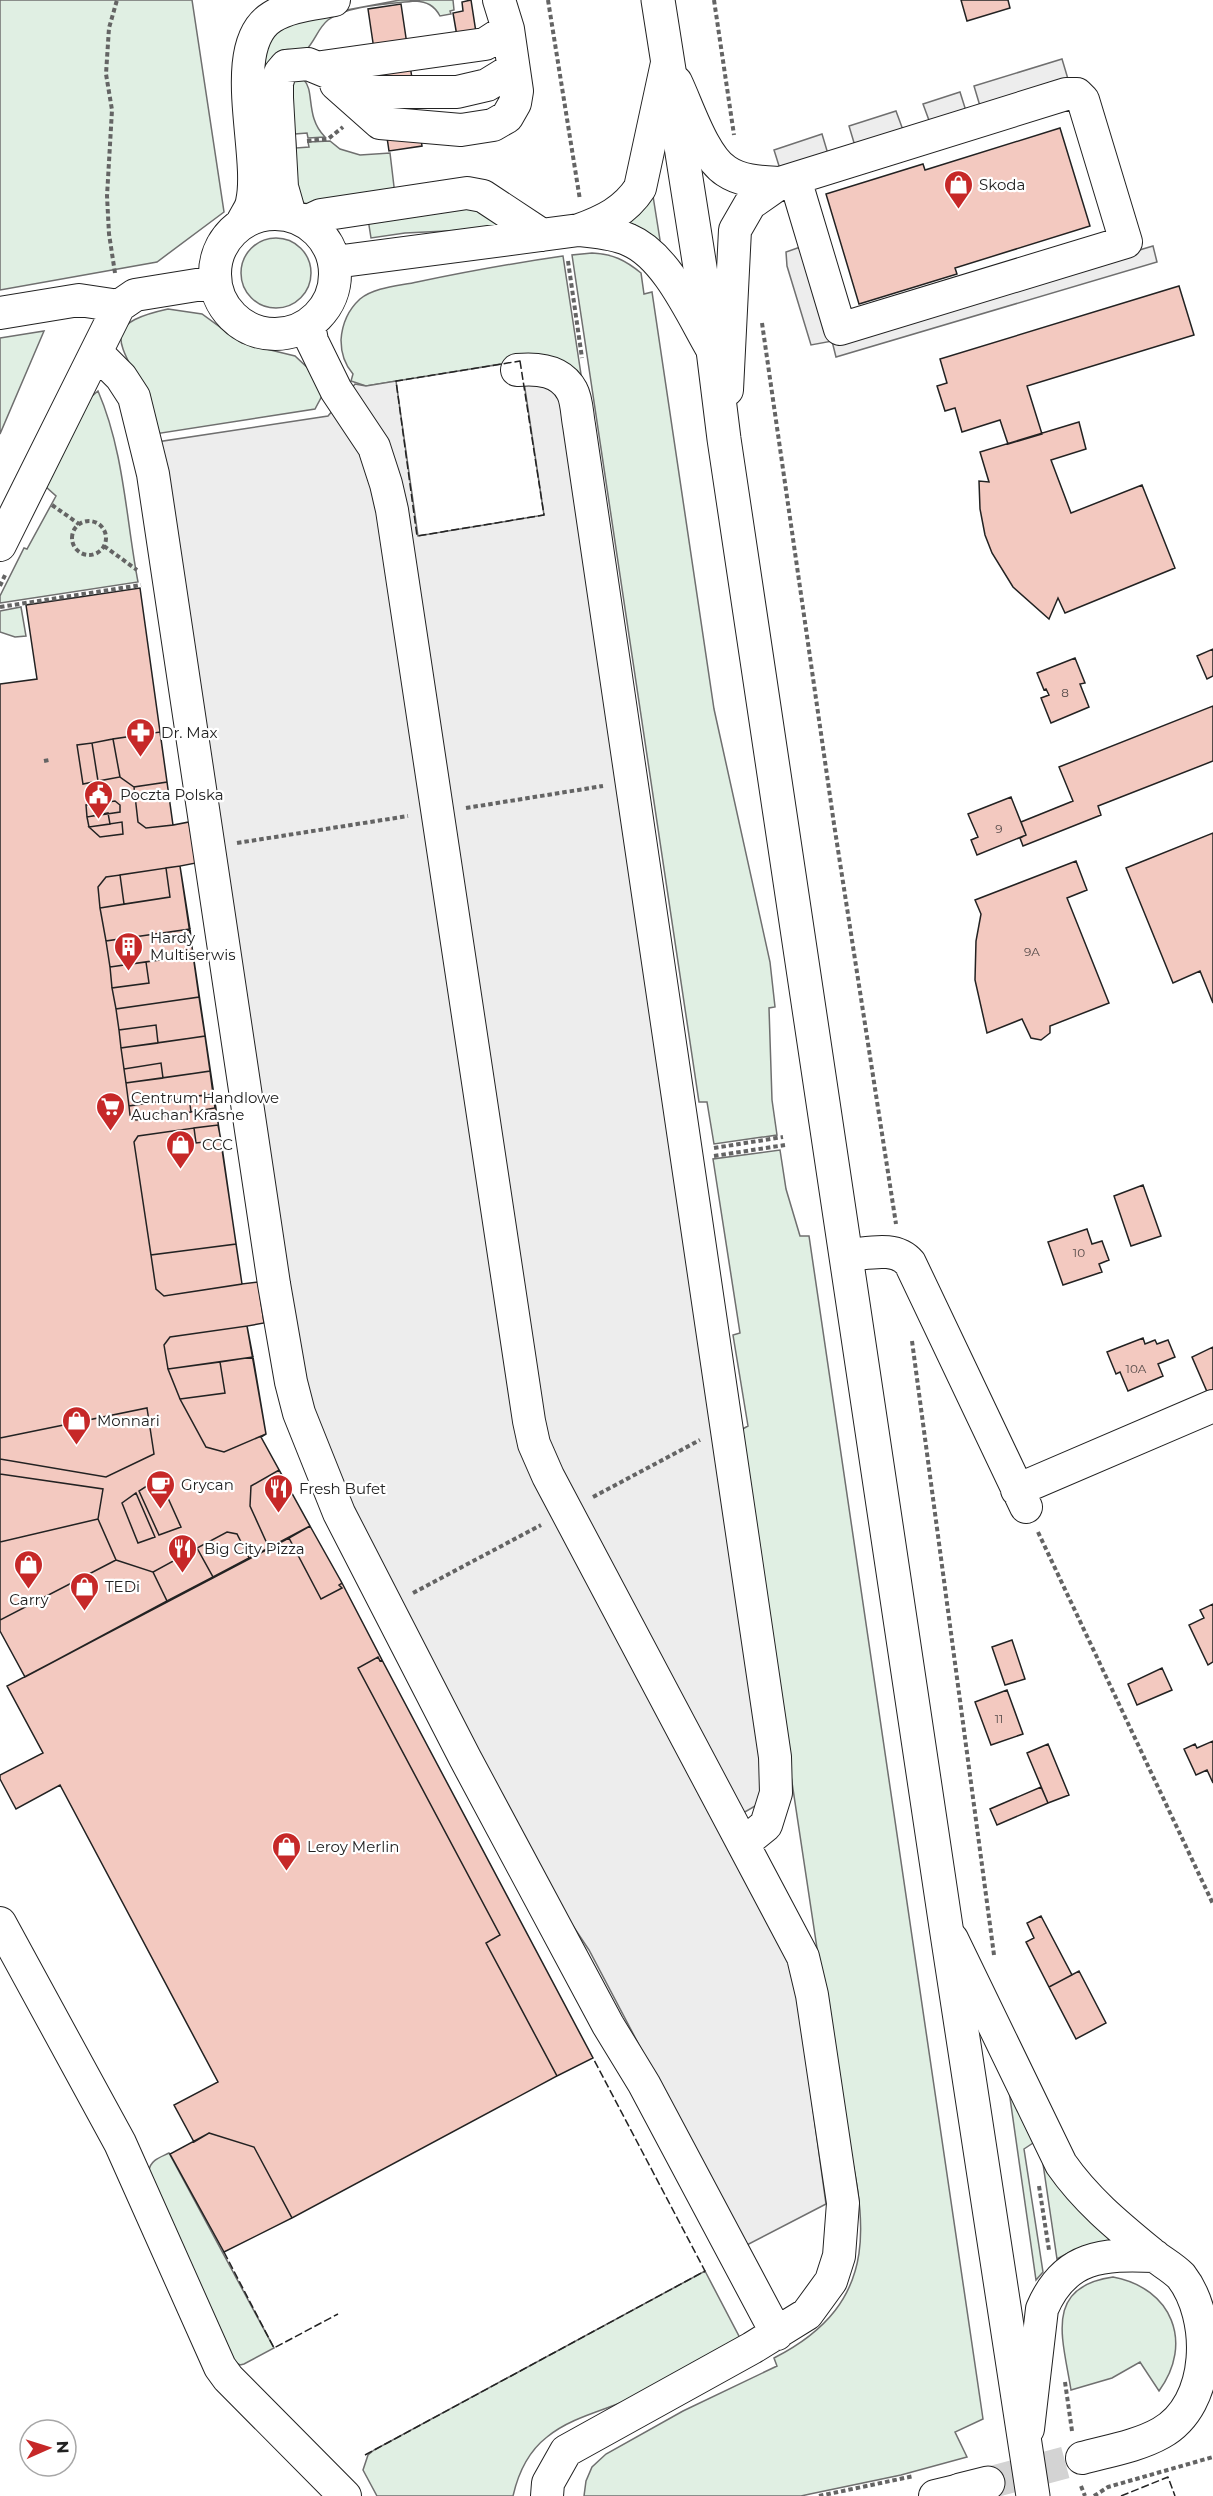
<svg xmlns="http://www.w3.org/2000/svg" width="1213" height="2496" viewBox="0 0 1213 2496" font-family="Montserrat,sans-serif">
  <rect width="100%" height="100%" fill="#fff"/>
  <path fill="#e0efe3" stroke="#6f6f6f" stroke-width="1.5" d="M0 0H192L224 212 157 262 0 290Z
    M400 0H453L454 10 450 11 451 14 440 16C434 5 427 2 415 1 390 4 348 5 328 20 318 28 315 41 306 50 298 52 291 48 283 50 260 57 267 87 267 105L258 64 263 45 288 21Z
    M304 80C315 91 305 117 325 137L308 138 307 133 295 134 296 148 309 147 308 142 330 141 340 149 360 155 390 153 395 195 312 205 304 203 296 194 291 81Z
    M653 196 660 240 659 243 628 225V220Z
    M476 207 500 225 487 229 405 233 371 238 368 219Z
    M241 273a35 35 0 1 1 70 0a35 35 0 1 1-70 0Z
    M592 253C613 254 625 260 641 273L644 294 652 292 714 709 770 962 775 1007 769 1008 772 1100 777 1135 714 1144 707 1102H699L572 255Z
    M563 256 582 381 520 361 366 386 351 381 353 374C345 365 341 353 341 340 342 325 348 310 360 299 375 287 399 286 417 282 465 272 514 263 563 256Z
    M168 309 202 314 242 343 295 356 311 371 323 394 315 409 155 434C151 419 148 403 142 389 119 341 100 324 168 309Z
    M44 331 0 434V338Z
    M98 391C124 451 126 519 138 582L0 603V596L24 548 27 549 56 496 45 486 91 397Z
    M21 607 26 636 15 637 0 632V611Z
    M780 1150 786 1189 800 1236H809L983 2419 955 2432 967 2457 901 2475 810 2494 801 2496H584L586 2481 592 2467 606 2454 683 2411 777 2366 774 2358C886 2301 866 2217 842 2114L739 1431 748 1426 733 1335 740 1333 713 1159Z
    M1009 2091 1036 2141 1024 2149 1043 2272 1036 2280Z
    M169 2153 274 2348 244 2364 240 2365 233 2361 149 2171C150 2160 161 2157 169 2153Z
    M1042 2157 1123 2241C1097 2241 1079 2246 1057 2259Z
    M705 2271 741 2340C706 2359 671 2380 635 2397 606 2410 571 2417 547 2437 529 2451 518 2474 513 2496H377L363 2470 368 2455 374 2450Z
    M1113 2277C1172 2288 1194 2343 1159 2391L1140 2362 1112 2378 1071 2390C1063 2339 1043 2287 1113 2277Z"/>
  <path fill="#ededed" stroke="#6f6f6f" stroke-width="1.5" d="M1062 59 1068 79 980 106 974 86Z
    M960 92 966 111 930 123 923 104Z
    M896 111 903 130 855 146 849 126Z
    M822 134 828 154 780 169 774 150Z
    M806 245 832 341 1153 246 1157 262 836 357 832 341 811 345 787 266 786 252Z
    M539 379 566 403 768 1769 762 1802 719 1827 794 1971 826 2204 745 2246 589 1950 551 1893 340 1496 302 1399 157 442 328 416 355 384 366 386 396 381 418 536 544 515 524 382Z"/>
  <path fill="#f3c9c0" stroke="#222" stroke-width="1.5" d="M471 0 477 39 458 42 453 13 463 11 462 2Z
    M961 0H1008L1010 8 967 21Z
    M401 4 422 146 389 151 368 9Z
    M1060 128 1090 226 955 268 957 274 859 304 826 194 923 164 925 170Z
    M1179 286 1194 335 1027 386 1042 434 1008 444 1000 420 962 432 955 408 945 411 937 386 947 383 940 359Z
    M1079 422 1086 449 1051 460 1071 513 1142 485 1175 568 1065 613 1058 598 1049 619 1013 587 992 553 985 535 980 509 979 481 989 482 980 452Z
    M140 588 173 825 189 822 196 863 180 866 242 1284 258 1282 264 1323 247 1326 266 1434 261 1437 310 1526 25 1677 0 1631V684L37 679 26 605Z
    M1213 649V676L1207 679 1197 656Z
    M1075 658 1085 683 1080 684 1089 707 1051 723 1041 698 1049 695 1046 689 1044 690 1037 673Z
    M1213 706V761L1098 806 1101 815 1023 846 1020 838 1026 835 1021 822 1073 801 1059 767Z
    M160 732 167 782 134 787 120 777 113 739Z
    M113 739 120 777 98 781 92 743Z
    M92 743 98 781 83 784 77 745Z
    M167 782 173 825 146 828 138 822 134 787Z
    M1011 797 1026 835 977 855 971 840 978 837 968 814Z
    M115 801 120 805V812L87 817 86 805Z
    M108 813 110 824 89 827 87 817Z
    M122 822 123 834 100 837 89 827Z
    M1213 833V1003L1200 971 1173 983 1126 868Z
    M1076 861 1087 890 1067 898 1109 1003 1050 1026V1033L1041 1040 1031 1038 1022 1019 987 1033 975 980 976 941 981 914 975 900Z
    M180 866 190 929 106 941 100 908 170 897 166 868Z
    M166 868 170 897 124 904 120 875Z
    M120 875 124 904 100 908 98 887 106 877Z
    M190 929 193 955 110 967 106 941Z
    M193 955 199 997 116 1009 112 988 149 983 146 962Z
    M146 962 149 983 112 988 110 967Z
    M199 997 205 1036 158 1043 156 1025 119 1030 116 1009Z
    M156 1025 158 1043 121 1048 119 1030Z
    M205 1036 210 1071 163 1078 161 1063 124 1069 121 1048Z
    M161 1063 163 1078 126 1083 124 1069Z
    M210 1071 213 1094 129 1106 126 1083Z
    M213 1094 215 1108 191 1112 189 1097Z
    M189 1097 191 1112 136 1120 130 1115 129 1106Z
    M218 1125 221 1140 196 1143 194 1128Z
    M194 1128 196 1143 221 1140 236 1244 151 1255 134 1142 138 1136Z
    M1143 1185 1161 1236 1131 1246 1114 1196Z
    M1087 1229 1092 1244 1102 1241 1109 1260 1099 1264 1102 1272 1063 1285 1048 1242Z
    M236 1244 242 1284 164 1296 156 1289 151 1255Z
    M247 1326 253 1357 168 1369 164 1345 170 1337Z
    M1143 1338 1145 1344 1155 1340 1157 1344 1168 1340 1175 1357 1158 1364 1163 1376 1128 1391 1120 1372 1116 1374 1107 1352Z
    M1213 1347V1392L1208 1394 1192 1357Z
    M253 1357 266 1434 224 1452 206 1447 180 1399 225 1393 220 1362Z
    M220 1362 225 1393 180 1399 168 1369Z
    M147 1408 154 1454 106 1477 0 1459V1438Z
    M279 1470 310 1526 269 1548 250 1506 251 1486Z
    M0 1474 103 1489 98 1519 0 1542Z
    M159 1478 181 1527 159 1535 139 1491Z
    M136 1493 155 1537 138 1543 122 1503Z
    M98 1519 116 1560 0 1620V1542Z
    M310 1526 342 1583 339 1585 342 1588 321 1599 289 1538Z
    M227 1532 237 1534 249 1558 213 1577 197 1548Z
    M289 1538 321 1599 342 1588 339 1585 342 1583 382 1660 380 1661 378 1657 358 1668 500 1935 486 1943 557 2076 292 2218 254 2147 209 2133 194 2142 174 2105 218 2082 60 1785 16 1809 0 1779V1775L43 1753 7 1686Z
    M197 1548 213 1577 167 1601 153 1572Z
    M116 1560 153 1572 167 1601 25 1677 0 1631V1620Z
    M1213 1604V1662L1208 1665 1189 1625 1204 1618 1200 1610Z
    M1012 1640 1025 1679 1005 1685 992 1647Z
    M378 1657 380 1661 382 1660 593 2058 557 2076 486 1943 500 1935 358 1668Z
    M1162 1668 1172 1690 1137 1705 1128 1684Z
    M1007 1690 1023 1734 991 1745 975 1702Z
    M1213 1741V1783L1207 1770 1196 1775 1184 1749 1195 1744 1197 1748Z
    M1048 1744 1069 1795 1048 1803 1027 1753Z
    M1041 1787 1048 1803 997 1825 990 1809Z
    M1041 1916 1072 1975 1049 1987 1026 1942 1034 1938 1027 1923Z
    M1079 1971 1106 2023 1076 2039 1049 1987Z
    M209 2133 254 2147 292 2218 224 2252 170 2154Z"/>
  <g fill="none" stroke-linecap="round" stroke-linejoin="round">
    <path stroke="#d3d3d3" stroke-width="32" stroke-dasharray="32 16" stroke-linecap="butt" d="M988 2483 1082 2458"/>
    <defs>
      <path id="minor" d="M322 67 485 44 508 29
        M676 82C688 107 703 156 726 171 742 182 762 182 780 183
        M336 84 380 123 461 130 493 125 507 117 515 103 517 91 508 29 499 0
        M215 274a60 60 0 1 1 120 0a60 60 0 1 1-120 0Z
        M290 215 282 187 277 98V83L280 73 286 66 308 64 376 92H457L487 85 513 69
        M306 222 321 215 467 193 483 196 542 235
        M242 223C245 216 251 209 252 202 263 154 225 46 272 17 289 6 314 4 334 0
        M579 230C604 221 625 211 640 188L667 63
        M335 262 579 230C596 232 614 233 629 240 667 256 692 315 712 349
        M0 313 79 300 119 306
        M309 325 312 341 336 390 374 447 386 484 392 510 529 1421 534 1444 548 1476 803 1957 812 1995 843 2203 839 2256 831 2281 807 2314 752 2348 566 2451 548 2483 547 2496
        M97 353 121 377 134 397 153 474 274 1284 291 1382 299 1413 339 1513 465 1758 608 2025 644 2084 777 2334
        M517 370C538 368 561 370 572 391 577 400 577 415 579 425L775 1757 776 1793 766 1825 744 1843
        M727 390 735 230 750 204 780 183 1066 94H1077L1083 100 1126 242 840 329 795 179
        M0 545 119 306 135 295 215 282
        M846 1255C867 1254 895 1245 910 1263L1026 1507
        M1017 1490 1213 1406
        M0 1923 120 2143 220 2367 228 2378 345 2496
        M952 1939 1061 2164C1086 2200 1118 2226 1152 2254 1162 2262 1172 2267 1181 2276 1213 2317 1213 2404 1161 2433 1138 2446 1108 2451 1082 2458
        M1028 2429 1042 2309C1065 2255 1103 2254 1155 2256
        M935 2496 960 2490"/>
      <path id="major" d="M658 0 713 350 724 439 946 1927 1033 2496
        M960 2490 988 2483"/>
    </defs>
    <use href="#minor" stroke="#222" stroke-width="34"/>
    <use href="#major" stroke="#222" stroke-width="35"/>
    <path stroke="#646464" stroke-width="4" stroke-dasharray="4.5 3" stroke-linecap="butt" d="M548 0 580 200
      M714 0 734 135
      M307 141 328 139 343 127
      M568 261 582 358
      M115 273 109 234 107 196 112 110 106 74 109 28 117 0
      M762 323 834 824 896 1224
      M52 505 79 524
      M72 538a17 17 0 1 1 34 0a17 17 0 1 1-34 0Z
      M104 546 137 570
      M0 586 6 573
      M0 607 141 585
      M44 761 49 760
      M466 808 603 786
      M237 843 408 816
      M714 1148 783 1137
      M714 1156 785 1145
      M912 1341 994 1955
      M593 1497 700 1440
      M1038 1532 1213 1904
      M413 1593 541 1525
      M1039 2186 1049 2250
      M1065 2382 1072 2431
      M1081 2486 1085 2496
      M819 2496 914 2476
      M1094 2496 1108 2487 1213 2457"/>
    <use href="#minor" stroke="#fff" stroke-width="32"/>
    <use href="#major" stroke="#fff" stroke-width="33"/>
    <path stroke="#222" stroke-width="1.5" stroke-dasharray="8 3" stroke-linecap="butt" d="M520 361 544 515 417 536 396 381Z
      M224 2252 274 2348 338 2314
      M365 2455 705 2271 593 2058
      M1121 2496 1168 2477 1175 2496"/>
  </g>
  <defs>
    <symbol id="shop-pin" viewBox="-11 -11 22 30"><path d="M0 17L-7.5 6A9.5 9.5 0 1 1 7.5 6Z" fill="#c62828" stroke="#fff"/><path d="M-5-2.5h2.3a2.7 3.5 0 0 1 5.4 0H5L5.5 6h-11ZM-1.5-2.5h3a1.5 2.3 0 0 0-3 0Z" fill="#fff"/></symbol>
    <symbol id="pharmacy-pin" viewBox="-11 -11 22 30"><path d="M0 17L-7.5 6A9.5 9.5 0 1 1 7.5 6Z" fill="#c62828" stroke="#fff"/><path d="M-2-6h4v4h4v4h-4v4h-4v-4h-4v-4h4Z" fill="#fff"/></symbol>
    <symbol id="civic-pin" viewBox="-11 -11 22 30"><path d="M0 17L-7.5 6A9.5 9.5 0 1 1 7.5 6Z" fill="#c62828" stroke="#fff"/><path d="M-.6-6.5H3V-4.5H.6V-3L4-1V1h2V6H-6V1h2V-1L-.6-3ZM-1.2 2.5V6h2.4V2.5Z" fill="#fff"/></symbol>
    <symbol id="building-pin" viewBox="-11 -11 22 30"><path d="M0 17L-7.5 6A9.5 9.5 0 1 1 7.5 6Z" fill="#c62828" stroke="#fff"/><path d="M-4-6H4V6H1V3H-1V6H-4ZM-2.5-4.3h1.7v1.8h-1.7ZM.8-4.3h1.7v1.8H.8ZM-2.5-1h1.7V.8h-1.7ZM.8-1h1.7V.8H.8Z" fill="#fff"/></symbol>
    <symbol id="supermarket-pin" viewBox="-11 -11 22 30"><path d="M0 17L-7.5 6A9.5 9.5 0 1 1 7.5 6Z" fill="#c62828" stroke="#fff"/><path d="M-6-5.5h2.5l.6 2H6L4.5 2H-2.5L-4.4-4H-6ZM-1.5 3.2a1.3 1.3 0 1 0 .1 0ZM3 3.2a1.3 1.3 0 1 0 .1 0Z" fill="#fff"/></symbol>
    <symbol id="cafe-pin" viewBox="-11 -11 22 30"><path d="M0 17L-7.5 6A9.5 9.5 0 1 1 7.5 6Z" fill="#c62828" stroke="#fff"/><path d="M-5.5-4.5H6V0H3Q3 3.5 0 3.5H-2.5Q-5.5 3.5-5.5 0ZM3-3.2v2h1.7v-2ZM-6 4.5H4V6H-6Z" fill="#fff"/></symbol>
    <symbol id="restaurant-pin" viewBox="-11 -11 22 30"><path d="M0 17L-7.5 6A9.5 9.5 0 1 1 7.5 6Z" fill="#c62828" stroke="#fff"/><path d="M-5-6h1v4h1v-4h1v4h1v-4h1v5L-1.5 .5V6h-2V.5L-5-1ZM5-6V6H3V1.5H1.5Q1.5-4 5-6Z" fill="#fff"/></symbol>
  </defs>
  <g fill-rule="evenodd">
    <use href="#shop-pin" x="942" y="168" width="33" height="45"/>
    <use href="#pharmacy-pin" x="124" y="716" width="33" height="45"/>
    <use href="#civic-pin" x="82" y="778" width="33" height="45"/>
    <use href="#building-pin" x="112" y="930" width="33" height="45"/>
    <use href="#supermarket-pin" x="94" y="1090" width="33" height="45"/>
    <use href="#shop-pin" x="164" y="1128" width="33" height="45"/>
    <use href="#shop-pin" x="60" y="1404" width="33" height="45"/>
    <use href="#cafe-pin" x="144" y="1468" width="33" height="45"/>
    <use href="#restaurant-pin" x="262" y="1472" width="33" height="45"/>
    <use href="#restaurant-pin" x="166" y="1532" width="33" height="45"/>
    <use href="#shop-pin" x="12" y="1548" width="33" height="45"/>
    <use href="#shop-pin" x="68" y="1570" width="33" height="45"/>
    <use href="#shop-pin" x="270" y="1830" width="33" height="45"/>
  </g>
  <g text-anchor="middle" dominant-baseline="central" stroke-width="4.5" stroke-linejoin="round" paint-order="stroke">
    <g font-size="12" fill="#564c4a">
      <text x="1065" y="692">8</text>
      <text x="999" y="828">9</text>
      <text x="1032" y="951">9A</text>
      <text x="1079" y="1252">10</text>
      <text x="1136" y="1368">10A</text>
      <text x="999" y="1718">11</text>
    </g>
    <g font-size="15" fill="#222" stroke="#fff" text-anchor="start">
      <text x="979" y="184">Skoda</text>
      <text x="161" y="732">Dr. Max</text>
      <text x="120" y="794">Poczta Polska</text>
      <text x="150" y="937">Hardy<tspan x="150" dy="17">Multiserwis</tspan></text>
      <text x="131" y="1097">Centrum Handlowe<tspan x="131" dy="17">Auchan Krasne</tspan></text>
      <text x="202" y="1144">CCC</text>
      <text x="97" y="1420">Monnari</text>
      <text x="181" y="1484">Grycan</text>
      <text x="299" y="1488">Fresh Bufet</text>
      <text x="204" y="1548">Big City Pizza</text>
      <text x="105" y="1586">TEDi</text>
      <text x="29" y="1599" text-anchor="middle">Carry</text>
      <text x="307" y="1846">Leroy Merlin</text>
    </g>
  </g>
  <g transform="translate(48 2448) rotate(87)"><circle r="28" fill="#ffffff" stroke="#a7a7a7" stroke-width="1.5"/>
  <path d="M0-4.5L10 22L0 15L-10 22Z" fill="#c62828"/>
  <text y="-9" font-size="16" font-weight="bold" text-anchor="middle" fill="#222222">N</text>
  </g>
</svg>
